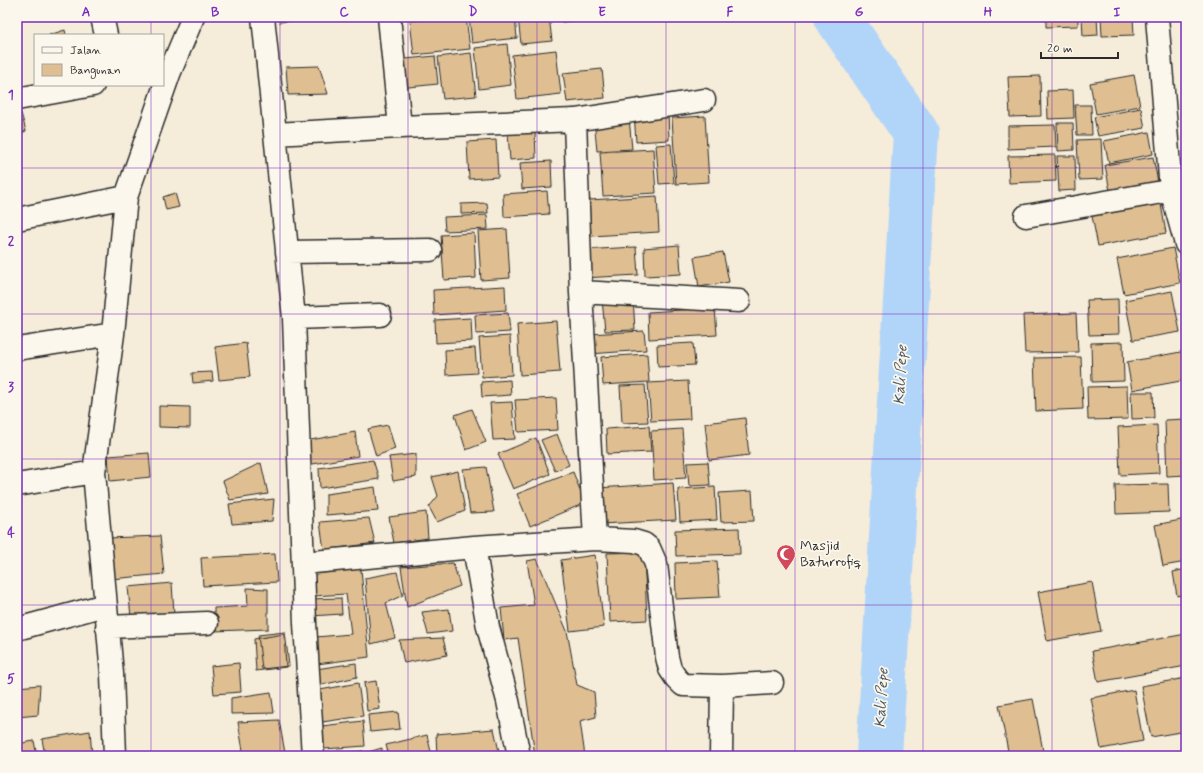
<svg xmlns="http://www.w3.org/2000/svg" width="1203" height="773" viewBox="0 0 1203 773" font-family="Mynerve,sans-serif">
  <rect width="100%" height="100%" fill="#f5ecda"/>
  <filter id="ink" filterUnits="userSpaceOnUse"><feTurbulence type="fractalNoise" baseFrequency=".025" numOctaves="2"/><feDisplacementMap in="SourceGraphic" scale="8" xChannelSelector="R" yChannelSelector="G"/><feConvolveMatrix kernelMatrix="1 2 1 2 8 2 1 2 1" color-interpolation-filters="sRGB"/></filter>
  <g filter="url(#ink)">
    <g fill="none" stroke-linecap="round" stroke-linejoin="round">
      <path stroke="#b1d4f9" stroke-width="46" d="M837 17 916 133 879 756"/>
    </g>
    <path fill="#dfbf92" stroke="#2b2b2b" d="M278 17H321V18L279 22Z
      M445 17H466L470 49 414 55 410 21Z
      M469 17H515L517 38 472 43Z
      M518 17H549L552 41 521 44Z
      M562 17H598V18L562 22Z
      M1046 17H1078V26L1046 27Z
      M1082 17H1097L1098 35 1083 36Z
      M1101 17H1133L1134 35 1102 36Z
      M65 30 66 35H49Z
      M507 44 511 85 479 89 475 48Z
      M556 50 561 94 517 99 512 55Z
      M471 53 476 96 443 99 438 57Z
      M435 56 438 84 399 88 396 60Z
      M319 66 328 94 288 95 286 67Z
      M602 69 605 98 567 102 563 73Z
      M1134 75 1140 106 1096 114 1090 83Z
      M1040 76 1041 116 1010 117 1008 77Z
      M1073 90 1074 118 1048 119 1047 91Z
      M1075 105H1091L1092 135H1077Z
      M1141 108 1145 128 1098 136 1094 117Z
      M668 110 669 140 636 142 634 112Z
      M21 113 26 131 17 135V114Z
      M705 116 709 182 676 184 672 118Z
      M629 118 632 149 597 151 594 120Z
      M1057 123H1073L1074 150 1058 151Z
      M1055 125 1056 147 1008 149V126Z
      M535 131 536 158 510 160 508 133Z
      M1149 132 1153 154 1109 163 1104 141Z
      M1101 139 1103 179 1079 180 1077 140Z
      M496 140 498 177 469 179 467 142Z
      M671 144 674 183 659 184 656 145Z
      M653 149 656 193 603 196 600 152Z
      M1055 155 1056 181 1009 183 1008 156Z
      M1057 156H1075L1076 190 1059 191Z
      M1153 157 1158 182 1110 191 1105 165Z
      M551 161 552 187 522 189 520 163Z
      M547 191 549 214 504 217 503 194Z
      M175 193 179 207 166 210 163 197Z
      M1159 193 1166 233 1098 246 1090 206Z
      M657 196 659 232 591 236 589 200Z
      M487 203 488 213 461 214V204Z
      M487 215 488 229 445 231 444 217Z
      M507 229 510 278 481 280 478 231Z
      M474 233 476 278 444 280 441 235Z
      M679 245 681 274 645 276 644 248Z
      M636 247 638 275 583 278 581 250Z
      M1173 248 1180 283 1124 294 1117 259Z
      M723 252 729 282 699 287 694 257Z
      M505 286 506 310 434 315 433 290Z
      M1172 291 1180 332 1133 340 1125 300Z
      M633 297 635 330 605 331 602 299Z
      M1118 299 1119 334 1089 335 1087 300Z
      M715 308 717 335 649 339 648 312Z
      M508 313 510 332 476 334 475 315Z
      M1076 313 1078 352 1025 353 1023 315Z
      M471 318 472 341 436 343 435 320Z
      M556 321 560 372 520 375 517 324Z
      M644 331 646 350 589 354 588 334Z
      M510 336 512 375 482 377 479 338Z
      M1123 342 1124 381 1092 382 1091 343Z
      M246 343 250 377 219 380 215 347Z
      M693 343 695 365 658 367 657 345Z
      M475 348 477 373 446 375 445 350Z
      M1186 351V380L1132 390 1127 362Z
      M647 354 649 382 603 385 601 357Z
      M1081 357 1083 409 1036 411 1034 358Z
      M212 372 213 381 193 383 192 373Z
      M510 380 511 395 482 397 481 382Z
      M688 381 690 419 651 421 648 383Z
      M645 385 648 422 622 423 620 386Z
      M1127 386 1128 419 1088 420 1087 387Z
      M1131 392H1153L1154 418 1132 419Z
      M556 398 558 430 518 432 515 400Z
      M512 402 515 439 493 440 490 403Z
      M159 406 190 407V428L159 427Z
      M472 409 486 442 466 450 455 415Z
      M745 418 749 455 709 460 705 423Z
      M1186 419V475L1167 476 1165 420Z
      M388 425 395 449 376 456 368 429Z
      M1157 425 1159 473 1120 475 1118 427Z
      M649 426 651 452 607 454 606 429Z
      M682 429 686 478 654 480 651 431Z
      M355 432 358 456 307 465 305 441Z
      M557 434 569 465 555 471 541 440Z
      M536 438 550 474 513 489 498 454Z
      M149 453 151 477 110 481 108 456Z
      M416 454V477L393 481 389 457Z
      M373 460 379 479 320 488 319 468Z
      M708 462 710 485 689 486 687 463Z
      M261 463 268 494 230 500 223 481Z
      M486 467 494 512 470 513 463 469Z
      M458 471 465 511 437 522 429 507 438 496 432 477Z
      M573 472 585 503 530 526 517 494Z
      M673 483 676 520 601 524 598 488Z
      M1168 484 1169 512 1116 514 1115 485Z
      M375 487 378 511 326 515V494Z
      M715 487 717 520 680 522 678 489Z
      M752 491 754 521 721 522 719 493Z
      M274 499 272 521 232 524 229 504Z
      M426 512 428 538 394 543 389 517Z
      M369 518 375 543 324 550 320 522Z
      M1186 519V562L1163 566 1155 525Z
      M739 528 740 554 676 556 675 530Z
      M160 536 164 574 111 579 107 538Z
      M644 552 647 620 610 622 607 553Z
      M275 554 277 582 203 586 201 558Z
      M595 555 604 627 570 631 561 560Z
      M537 559 567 631 577 685 594 692 596 717 580 721 585 756H535L518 638 504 640 501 608 534 605 527 561Z
      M717 561 720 597 676 599 675 563Z
      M453 563 460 586 407 607 401 567Z
      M361 569 369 657 317 664 316 637 351 634 346 594 313 596V574Z
      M1186 569V594L1177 596 1173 572Z
      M397 572 403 595 386 603 395 638 371 644 365 578Z
      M1092 582 1101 631 1047 641 1038 592Z
      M172 583 174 614 131 617 128 587Z
      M247 588 268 589V629L214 631V608L248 606Z
      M341 598 342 614 311 616 310 599Z
      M449 609 452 631 428 634 422 612Z
      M285 632 289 666 262 669 258 635Z
      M284 634 286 667 256 671 254 639Z
      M1186 634V666L1098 682 1092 651Z
      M443 638 447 655 404 663 399 640Z
      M239 663 241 692 214 694 211 666Z
      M356 663 357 677 317 686 316 669Z
      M1186 678V731L1151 737 1141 686Z
      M376 681 380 709 367 711 364 683Z
      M358 683 363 716 322 722 320 690Z
      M40 685 38 715 17 717V687Z
      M1134 690 1143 741 1101 749 1091 698Z
      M271 692 274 713 231 714V698Z
      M1033 699 1044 756H1009L999 705Z
      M398 712 400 729 370 732 368 715Z
      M279 720 285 753 244 756 238 722Z
      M363 721 365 746 324 749 322 726Z
      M494 729 500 756H437L436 734Z
      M90 731 92 756H45L42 739Z
      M427 735 432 756H389L386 745Z
      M34 741 37 756H17V744Z
      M382 748V756H365V753Z
      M363 751V756H323Z"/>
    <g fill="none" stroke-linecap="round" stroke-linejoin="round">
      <defs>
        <path id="street" d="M102 17 106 35
          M263 17 294 318 305 623 313 756
          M389 17 400 127
          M1157 17 1171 190 1186 244
          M17 99 93 85
          M575 120 581 292 595 539
          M275 134 400 127 575 120 704 100
          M1026 216 1185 188
          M17 219 126 197
          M287 252 430 250
          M581 292 739 301
          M294 318 380 315
          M17 349 113 334
          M17 485 94 472
          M474 547 488 627 508 701 519 756
          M303 563 474 547 595 539 634 541 644 544 649 548 656 564 667 657 670 669 676 678 683 685 722 686 772 683
          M107 627 207 623
          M17 629 105 605
          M115 756 112 674 94 472 113 334 126 197 169 74 193 17
          M721 756 722 686"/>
      </defs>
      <use href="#street" stroke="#2b2b2b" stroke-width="25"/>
      <use href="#street" stroke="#fbf7ec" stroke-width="22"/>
    </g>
  </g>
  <path fill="none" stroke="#7b2cbf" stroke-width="1" stroke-opacity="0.55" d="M151 17V35M280 17V756M408 17V756M537 17V756M666 17V756M795 17V756M923 17V756M1052 17V756M151 85V756M17 168H1186M17 314H1186M17 459H1186M17 605H1186"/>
  <defs>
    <symbol id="mosque-pin" viewBox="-11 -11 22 30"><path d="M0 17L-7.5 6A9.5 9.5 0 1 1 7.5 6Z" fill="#d1495b" stroke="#fbf7ec"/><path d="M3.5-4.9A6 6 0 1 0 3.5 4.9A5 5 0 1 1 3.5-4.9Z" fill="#fff"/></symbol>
  </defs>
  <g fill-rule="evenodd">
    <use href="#mosque-pin" x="775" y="543" width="22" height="30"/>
  </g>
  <g text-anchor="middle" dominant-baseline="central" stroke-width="3.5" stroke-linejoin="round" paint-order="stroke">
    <g font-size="14" fill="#2b2b2b" stroke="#fbf7ec" text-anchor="start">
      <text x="800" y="546">Masjid<tspan x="800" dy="16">Baturrofiq</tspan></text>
    </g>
    <g font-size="15" font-style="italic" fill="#4c555e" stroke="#fbf7ec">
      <text transform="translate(901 375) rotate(-87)">Kali Pepe</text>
      <text transform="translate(882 698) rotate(-87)">Kali Pepe</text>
    </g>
  </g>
  <rect width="1203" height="773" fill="none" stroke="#fbf7ec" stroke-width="44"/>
  <rect x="34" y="34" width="130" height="52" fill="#fbf7ec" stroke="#a8a59f"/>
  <rect x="42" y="47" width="20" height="6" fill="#fbf7ec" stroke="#a8a59f"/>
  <text x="70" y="54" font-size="12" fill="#2b2b2b">Jalan</text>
  <rect x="42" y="64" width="20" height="12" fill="#dfbf92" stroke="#a8a59f"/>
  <text x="70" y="74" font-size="12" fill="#2b2b2b">Bangunan</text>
  <path d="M1041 52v6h77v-6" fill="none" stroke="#2b2b2b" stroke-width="2"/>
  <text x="1047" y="52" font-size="12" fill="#2b2b2b" stroke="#fbf7ec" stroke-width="3" paint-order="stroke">20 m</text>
  <rect x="22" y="22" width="1159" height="729" fill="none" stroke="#7b2cbf" stroke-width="1.5"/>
  <g font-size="13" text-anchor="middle" font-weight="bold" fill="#7b2cbf">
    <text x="86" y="16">A</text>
    <text x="215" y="16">B</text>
    <text x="344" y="16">C</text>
    <text x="473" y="16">D</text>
    <text x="602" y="16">E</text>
    <text x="730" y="16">F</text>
    <text x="859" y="16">G</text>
    <text x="988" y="16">H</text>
    <text x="1117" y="16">I</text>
    <text x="11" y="99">1</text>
    <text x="11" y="245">2</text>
    <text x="11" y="391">3</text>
    <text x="11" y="537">4</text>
    <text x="11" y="683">5</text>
  </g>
</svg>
